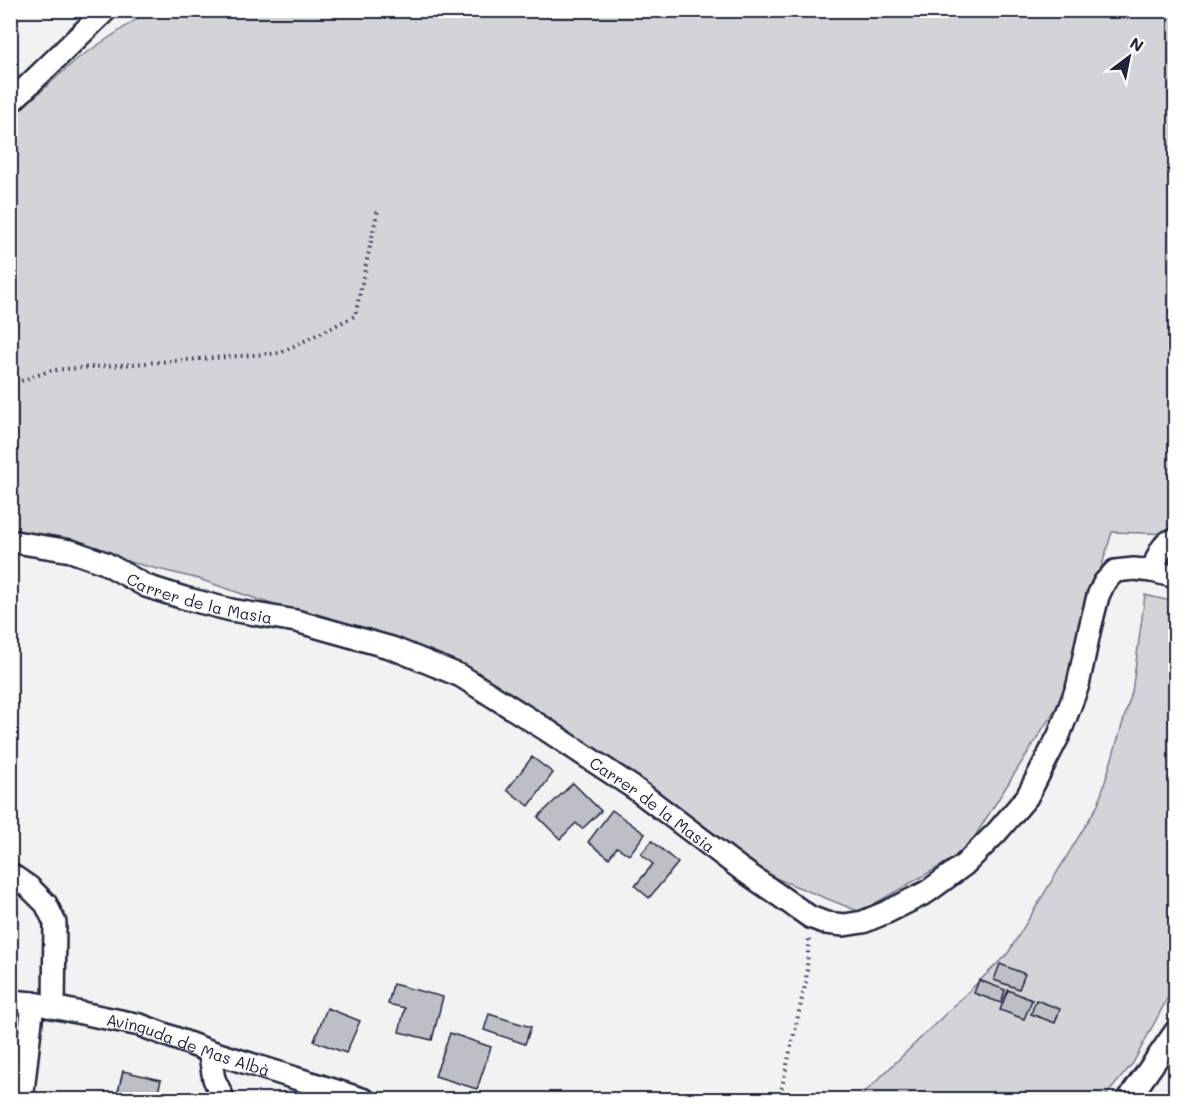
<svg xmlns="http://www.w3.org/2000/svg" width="1186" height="1110" viewBox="0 0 1186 1110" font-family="Mali,sans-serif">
  <rect width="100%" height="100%" fill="#f2f2f3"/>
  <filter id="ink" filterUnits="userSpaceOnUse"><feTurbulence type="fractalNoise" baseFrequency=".0167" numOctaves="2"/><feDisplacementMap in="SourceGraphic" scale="12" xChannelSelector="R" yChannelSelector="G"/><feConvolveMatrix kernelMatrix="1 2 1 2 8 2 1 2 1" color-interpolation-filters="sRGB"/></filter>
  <g filter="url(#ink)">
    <path fill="#d3d3d8" stroke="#7a7a8a" stroke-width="1.5" d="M149 11H1175V534L1112 532 1061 700 965 852 860 912 763 873 465 671 199 579 11 533 10 119 77 59Z
      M1145 595 1175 602V984L1133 1063 1103 1099 857 1100 1008 953 1098 805 1132 692Z"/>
    <path fill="#bebec6" stroke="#22223b" stroke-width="1.5" d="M532 757 553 773 529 806 507 790Z
      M573 783 601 811 582 829 576 823 560 839 538 817Z
      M612 810 645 834 629 855 617 847 609 858 588 842Z
      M652 841 678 863 649 898 635 886 653 864 641 854Z
      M1000 964 1025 974 1019 989 994 980Z
      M979 980 1005 990 1001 1003 974 993Z
      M393 984 443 997 432 1040 399 1032 405 1008 388 1004Z
      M1008 990 1032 1000 1024 1019 1000 1010Z
      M1036 1000 1060 1009 1055 1023 1031 1014Z
      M327 1008 360 1021 346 1053 314 1041Z
      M489 1014 531 1027 525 1044 484 1030Z
      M450 1033 491 1047 477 1089 435 1076Z
      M123 1071 161 1080 156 1100H116Z"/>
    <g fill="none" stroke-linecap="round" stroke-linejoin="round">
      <defs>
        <g id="minor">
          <path d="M10 103 106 10"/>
          <path id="s1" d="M10 543 15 542 71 551 105 563 146 586 184 598 231 610 296 621 392 648 461 676 545 729 634 788 741 869 810 917 826 923 844 925 863 922 887 912 927 892 964 865 997 832 1027 797 1059 735 1078 685 1090 628 1098 596 1104 583 1115 571 1134 569 1152 571C1157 560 1161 540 1176 540"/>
          <path d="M1152 571 1176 577"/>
          <path d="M10 874 29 887 46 904 55 923 54 1007"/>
          <path id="s2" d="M10 1001 33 1003 140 1025 209 1051 365 1100"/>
          <path d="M209 1051 214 1079 224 1100"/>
          <path d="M22 1100 33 1003"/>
          <path d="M1128 1100 1176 1031"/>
        </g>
      </defs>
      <use href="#minor" stroke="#22223b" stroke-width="26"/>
      <path stroke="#22223b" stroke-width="4" stroke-dasharray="1.5 4.5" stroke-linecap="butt" d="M10 385 52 370 280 353 355 316 378 209
        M779 1100 806 981 809 939"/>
      <use href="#minor" stroke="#fff" stroke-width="21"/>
    </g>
  </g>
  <g text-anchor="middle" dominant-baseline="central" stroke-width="5" stroke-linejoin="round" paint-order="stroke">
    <g font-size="16" fill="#22223b" stroke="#fff">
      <text stroke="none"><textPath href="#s1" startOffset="200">Carrer de la Masia</textPath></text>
      <text stroke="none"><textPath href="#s1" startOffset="704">Carrer de la Masia</textPath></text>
      <text stroke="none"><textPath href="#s2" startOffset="184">Avinguda de Mas Albà</textPath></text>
    </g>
  </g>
  <rect width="1186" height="1110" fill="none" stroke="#fff" stroke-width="36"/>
  <rect x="18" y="18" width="1150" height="1074" fill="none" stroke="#22223b" stroke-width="2" filter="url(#ink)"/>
  <g transform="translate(1129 57) rotate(32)" stroke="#ffffff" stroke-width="4.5" paint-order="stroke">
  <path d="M0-4.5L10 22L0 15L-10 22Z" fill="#22223b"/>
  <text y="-9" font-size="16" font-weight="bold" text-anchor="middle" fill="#22223b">N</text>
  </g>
</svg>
